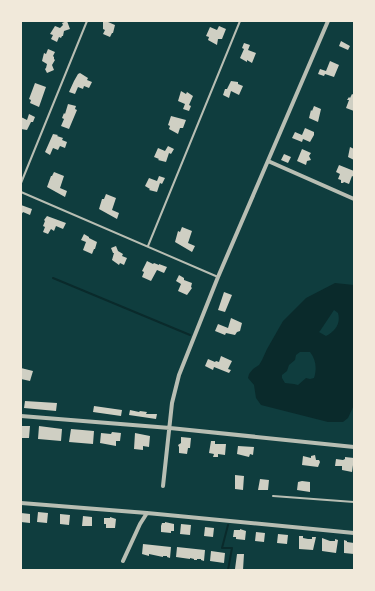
<svg xmlns="http://www.w3.org/2000/svg" width="375" height="591" viewBox="0 0 375 591" font-family="Cabin,sans-serif">
  <rect width="100%" height="100%" fill="#0f3d3e"/>
  <path fill="#0a2a2b" fill-rule="evenodd" d="M335 283 354 285V405L348 418 343 422H328L261 405 256 398 254 385 248 378 249 374 253 369 259 365 262 360 267 349 283 321 306 298ZM334 310 338 313C341 324 335 331 326 336L319 332 320 331ZM300 352H310C316 360 317 368 314 378L310 379 306 378 298 385 294 384 285 383 282 378V375L287 371 289 365 295 360 296 355Z"/>
  <g fill="none" stroke-linecap="round" stroke-linejoin="round">
    <path stroke="#0a2a2b" stroke-width="2" d="M53 278 190 335
      M228 570 232 548H222L228 525"/>
  </g>
  <path fill="#cfcfc3" d="M67 21 70 29 64 31 63 36H62L61 38 59 37 57 42 51 39 53 35 50 34 55 26 60 28 63 25 62 23Z
    M103 21H109L108 22 115 25 113 33H112L110 37 103 34 105 30 103 29Z
    M219 26 226 29 222 39H218L217 45 208 40 209 37 206 36 210 27 217 30Z
    M341 41 350 46 348 50 339 46Z
    M244 43 250 45 248 50 256 53 252 63 247 60V62L240 58 244 49 242 48Z
    M48 49 55 52 53 56 54 57V59L55 60 52 65 54 70 47 73 45 69 46 68 47 64 42 61 44 53 46 54Z
    M330 61 339 65 334 77 325 74 324 76 318 74 320 69 326 71Z
    M80 73 88 78 87 80 92 82 89 88 84 86 83 89 78 87 75 94 69 92 74 81 78 74Z
    M231 81 238 82V84L243 86 239 95 231 91 229 98 223 95 225 89H227Z
    M35 83 46 87 39 107 30 103 31 100 29 99Z
    M181 91 186 94 187 92 193 96 189 105 191 106 189 111 183 109 185 104 178 101Z
    M352 94 354 95V111L346 108 349 100H347L349 97 350 98Z
    M68 104 76 106 75 109 77 110 69 129 61 126 64 119 62 118 64 113 65 114Z
    M314 106 321 109 318 122 309 118 311 110 312 111Z
    M29 114 35 117 33 122H31L27 130 21 129V117L27 120Z
    M171 116 186 120 183 128H180L178 134 169 129 170 126 168 125Z
    M305 128 314 132V135L310 142 303 139 302 142 292 138 295 132 302 135Z
    M53 134 58 135 57 136 63 138 62 140 67 142 65 148 60 146 58 150 53 148 50 155 45 152Z
    M168 146 174 149 171 154 169 153 166 162 158 160 159 159 154 157 158 148 165 151Z
    M350 147 354 149V160L348 157Z
    M302 149 311 153 309 156 311 160 307 161 306 165 297 161Z
    M284 154 291 157 288 163 281 160Z
    M339 165 354 171V177L352 176 349 184 344 182 343 183H341V180L338 179 340 174 336 172Z
    M54 172 64 176 60 188 67 191 65 197 47 187 51 176H52Z
    M159 176 165 178 162 184 160 183 157 192 149 190 150 189 145 186 149 178 157 181Z
    M106 194 116 198 112 210 119 213 117 219 99 209 102 199H104Z
    M21 205 32 209 30 215 23 212 21 215Z
    M47 216 66 223 63 229 56 226 54 231 51 229 48 234 43 232 45 227 43 226 45 221 44 220Z
    M182 227 192 231 188 243 195 246 192 252 175 242 178 231 180 232Z
    M84 234 89 237V238L97 242 95 249H94L92 254 83 250 86 242 81 240Z
    M116 246 118 251 123 254 122 256 127 258 124 265 120 263 119 265 112 260 114 253H113L111 248Z
    M147 261 153 264 154 263 159 265V264L167 267 164 273 157 270 151 281 142 277 144 272 142 271Z
    M179 275 184 278V280L192 283 191 287 192 288 187 295 178 291 181 284 176 281Z
    M224 292 232 295 225 312 218 310Z
    M231 318 242 323 240 331 237 332 235 335 226 333 225 335 215 331 218 324 228 328Z
    M221 356 232 361 228 369 231 370 229 373 214 367 213 370 205 366 208 359 215 362 216 361 219 362Z
    M21 368 33 371 30 381 21 379Z
    M25 401 57 403 56 411 24 408Z
    M94 406 122 410 121 416 93 412Z
    M130 410 139 412 140 411 147 412 146 414H157L156 419 129 415Z
    M21 426H30L29 438H21Z
    M39 426 62 429 61 441 38 439Z
    M71 429 94 431 93 444 69 442Z
    M112 432 121 433 120 441H116V446L100 443 101 433 111 434Z
    M135 433 150 436 149 447 143 446V450L134 449Z
    M181 437 191 438 190 448H188L187 454 179 453V447L178 445 181 443Z
    M211 441H215V444H226L225 455 218 454V457H213L214 454 209 453Z
    M238 446 254 447 253 455 250 454 249 457 237 454Z
    M315 455 316 460H319L320 462 318 467 302 465 303 456 311 458V456Z
    M345 457 354 458 352 472 342 470V466H335L336 459 343 460 345 459Z
    M235 475 244 476 243 490 235 489Z
    M260 479 269 480 268 490H258Z
    M302 481 310 482V492L297 490 298 482Z
    M38 512 48 513 47 523 37 522Z
    M21 513 30 514V523L21 522Z
    M60 514 70 515 69 525 60 524Z
    M83 516 92 517V526H82Z
    M110 517 116 519 115 528H106V524H104V518H110Z
    M165 522 174 524V531H171V533L161 532V526L162 523H165Z
    M181 524 191 525 190 535 180 534Z
    M205 527 214 528 213 537 204 536Z
    M240 529 246 531 245 540 236 539V537H233L234 530H240Z
    M256 532 265 533 264 542 255 541Z
    M278 534 288 535 287 544 277 543Z
    M299 536H303V538L308 539H312V537H316L313 550 299 549Z
    M322 538 330 541H335V539L338 540 336 553 322 551Z
    M344 540 347 541V542L354 543V554L344 553Z
    M143 544 171 547 170 558 167 557V556H163V557L149 554V556L142 554Z
    M177 547 205 550 204 561 201 560V559H197V560H194V559L190 558V559L176 557Z
    M211 551 225 553 224 563 210 561Z
    M237 554H244L243 570 235 569Z"/>
  <g fill="none" stroke-linecap="round" stroke-linejoin="round">
    <path stroke="#b8beb3" stroke-width="2" d="M21 183 87 21
      M21 192 218 277
      M148 246 240 21
      M273 496 354 502"/>
    <path stroke="#b8beb3" stroke-width="4" d="M268 161 354 199
      M21 416 170 428 354 447
      M163 486 172 403 179 375 218 277 328 21
      M21 503 147 513 354 533
      M123 561 140 524 147 513"/>
  </g>
  <rect width="375" height="591" fill="none" stroke="#f1e9da" stroke-width="44"/>
</svg>
